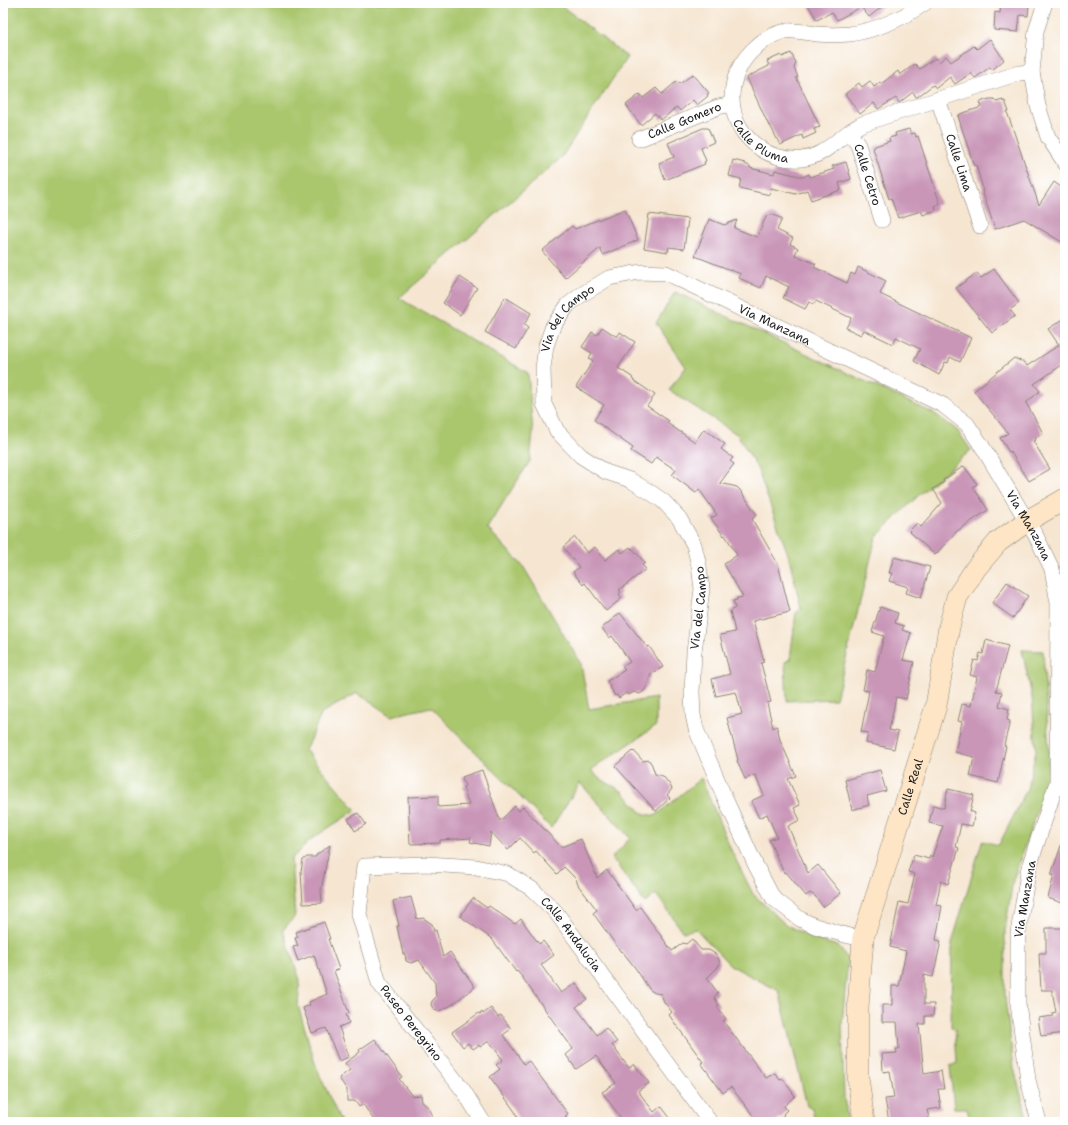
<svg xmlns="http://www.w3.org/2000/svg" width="1068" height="1125" viewBox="0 0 1068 1125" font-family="'Shantell Sans',sans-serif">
  <rect width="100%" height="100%" fill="#fff"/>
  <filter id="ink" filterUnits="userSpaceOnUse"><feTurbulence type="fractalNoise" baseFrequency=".025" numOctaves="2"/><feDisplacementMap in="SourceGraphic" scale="8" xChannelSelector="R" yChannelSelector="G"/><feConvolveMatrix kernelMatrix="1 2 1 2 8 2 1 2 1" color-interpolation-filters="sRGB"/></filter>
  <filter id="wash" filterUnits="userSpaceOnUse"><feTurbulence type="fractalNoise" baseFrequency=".012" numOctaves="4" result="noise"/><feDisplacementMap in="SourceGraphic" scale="16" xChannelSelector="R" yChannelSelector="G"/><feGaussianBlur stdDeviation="0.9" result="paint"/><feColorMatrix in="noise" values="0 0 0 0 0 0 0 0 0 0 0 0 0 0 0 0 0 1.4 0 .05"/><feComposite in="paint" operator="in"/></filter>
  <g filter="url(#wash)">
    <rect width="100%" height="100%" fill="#f6e6d1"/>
    <path fill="#aac76e" stroke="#637245" d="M3 3H558L627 57 561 158 399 298 528 373 533 432 530 461 487 528 523 566 581 664 589 709 656 698V726L591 770 600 779 622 791 642 813 655 816 701 778 731 850 753 894 785 924 813 939 838 946 848 959 842 1024 844 1098 848 1122H815L812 1109 807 1106 779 991 730 965 696 929 683 932 656 894 645 903 612 858 630 838 580 783 551 828 431 707 391 716 357 693 322 713 305 750 356 810 313 838 291 859 295 916 283 930 300 980 298 1005 316 1067 341 1122H3Z
      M675 292 935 414 957 430 971 450 919 495 876 537 836 699 787 701 785 662 790 659 796 613 801 608 789 557 757 468 738 435 669 390 686 367 656 323Z
      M1022 650 1043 651 1049 752 1047 783 1013 880 1005 930V998L1014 1068 1028 1122H970L967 1108H954L950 1066 957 1063 955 1029 951 1027 952 943 982 841 999 845 1027 789 1036 751 1032 697Z"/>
    <g id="blocks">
      <path fill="#c996b8" d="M807 3H887L869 17 861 7 837 20 832 12 817 20Z
        M1001 3H1029L1028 16 1020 15 1018 32 994 30 995 12 1000 13Z
        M990 39 1004 60 992 70 990 67 975 78 971 73 955 84 950 77 936 88 933 85 917 97H916L913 92 899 103 896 98 878 109 874 103 860 114 845 94 859 83 862 87 870 81 874 87 880 82 881 84 898 71 900 75 915 64 920 69 935 58 939 62 946 56 951 62 974 46 977 49Z
        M791 53 796 63 794 68 798 77H796L820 127 814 129 816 133 803 139 802 135 780 145 770 125 769 126 747 78 749 76 769 66 767 61 781 55 782 57Z
        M693 74 709 93 707 94 708 96 697 105 693 100 680 111 677 107 661 120 655 113 641 125 626 105 640 94 643 98 656 88 662 94 677 81 680 84Z
        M989 99H994L996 102 1003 100V102L1005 101 1009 112H1007L1039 205 1054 182 1065 190V244L1024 219 995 229 982 190 983 189 976 165 974 166 958 116 960 115V114L982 107 980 102Z
        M703 128H708L714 142 701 148 706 161 704 162 705 164 665 180 659 163 674 157 668 143Z
        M909 129 911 134 915 133 916 137 918 136 940 204 935 206 936 210 923 215 921 211 898 218 891 198 889 199 873 148 875 147V146L890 141 889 138 896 136 895 133Z
        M733 160 745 163V164L750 166V168L774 174 775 170 803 177 809 174 810 177 834 169 832 166 846 162 851 179 839 183 841 190 811 200 807 190 796 194 771 188 770 195 739 188 741 179 729 176Z
        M625 209 638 240 603 255 600 248 565 278 542 251 572 226 575 229Z
        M649 214 688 219 684 249 669 247 668 252 644 248Z
        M772 214 782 219 777 230 793 238 790 244 798 248 795 255 816 264 814 267 847 283 851 273 855 275 858 267 886 281 880 294 971 338 960 362 950 357 948 363 945 362 939 375 914 361 920 349 896 337 893 344 864 330 861 335 846 328 851 318 816 301 814 304 809 302 805 309 783 298 789 287 766 276 761 288 739 278 741 274 695 256 709 219 724 225 737 220 734 228 757 237 766 217Z
        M994 269 1019 303 1010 310 1015 316 992 333 956 288 977 273 981 278Z
        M460 277 477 288 460 315 443 303Z
        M505 297 531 313 524 325 528 328 516 349 485 332Z
        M1065 318V363L1034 384 1040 391 1026 403 1043 433 1035 438 1036 440 1033 441 1050 469 1029 481 1010 451 1009 452 1000 438 1008 433 974 391 1014 358 1025 363 1027 366 1059 345 1048 329Z
        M602 327 617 337 620 332 635 342 618 368 632 377 633 380 655 395 647 406 669 421 667 423 695 442 704 429 725 444 721 449 733 458 730 461 734 464 720 483 737 487 740 490 757 515 752 519 778 564 790 612 753 621 764 662 761 663 771 702 767 703 773 728 777 726 780 740 796 776 788 779 800 805 794 808 800 820 788 826 808 873 818 865 841 893 823 907 815 896 810 893 806 896 786 872 784 873 769 840 777 837 767 814 759 818 751 801 764 795 755 775 745 779 737 761 738 760 727 718 742 714 736 692 716 696 712 679 730 674 720 635 735 632 730 611 735 608 733 601 737 600V598L743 597 724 564 737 555 725 535 724 536 711 518 717 515 699 489 696 493 672 475 676 470 656 457 651 464 631 451 633 448 594 420 604 405 576 387 593 361 589 358 592 353 582 347 592 332 597 335Z
        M964 466 977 484 973 487 988 510 957 531 935 555 909 531 917 523 921 527 942 503 933 489 944 482 943 480Z
        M575 537 587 553 595 547 605 560 619 549 622 553 630 547 631 549 632 548 645 563 642 565 646 569 619 590 621 592 619 594 622 598 606 611 585 583 583 585 573 572 579 567 563 547Z
        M894 557 930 567 921 598 906 593 908 587 889 581 892 573H889Z
        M1007 582 1028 596 1013 618 992 603Z
        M880 607 898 613 895 623 904 626 902 630 911 633 903 660 914 662 906 699 896 697 889 730 898 732 894 749 866 743 868 733 861 732 869 691 863 690 867 670 875 672 884 636 872 632Z
        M620 613 647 647 649 646 663 667 651 674 647 686 644 691 640 694 634 692 628 695 626 693 619 698 617 695 615 696 607 681 625 670 622 667 630 662 622 650 612 636 609 638 602 628Z
        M986 640 1008 646 996 691 1002 692 999 706 1009 709 1007 720 1010 721 1004 745 1006 746 998 783 970 776 974 757 955 752 962 722 958 721 962 704 971 706 977 677 970 675 974 660 978 661 980 653 983 654Z
        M632 751 633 752 634 751 643 761 649 760 652 765 655 774 663 776 670 785 672 789 667 795 670 798 656 811 615 766Z
        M482 770 500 821 515 806 519 811 523 807 561 847 581 839 597 878 607 870 636 910 640 907 672 951 683 943 686 944 692 939 701 950H709L717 955 720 963 718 967 707 978 718 993 714 997 719 1005 717 1007 726 1019 723 1021 766 1078 775 1073 780 1080 783 1079 795 1096 784 1106 787 1110 783 1114 784 1115 775 1122H758L731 1087 723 1093 701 1063 703 1062 669 1015 672 1012 664 1002 661 994 655 993 650 990 636 969 622 951 621 952 593 913 597 910 578 885 576 879 564 867 557 874 536 851 534 853 520 838 508 850 491 832 489 846 470 842 471 838 440 840V843L410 844 408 797 438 796V807L469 805 463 787 465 786 462 777Z
        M880 770 886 791 867 796 869 805 852 810 845 780Z
        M948 789 974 795 970 811 975 813 972 826 961 824 956 847 959 848 948 884 941 881 936 905 942 906 936 940 941 941 933 977 924 975V1004H934L933 1016H925V1024H919L924 1074 941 1071 944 1089H938L941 1108 927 1110 930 1122H889L885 1099 894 1098 890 1071 883 1072 882 1054 897 1053 896 1049H899L897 1022H882V1005H892V986H899L906 951 890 947 899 902 908 904 915 874 908 872 914 855 929 859 930 856 932 857 943 826 929 823 933 805 944 808Z
        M358 813 366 824 355 831 348 819Z
        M1063 840H1065V904L1048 898 1054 875H1051Z
        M330 845 321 890 322 903 303 904 301 871 303 860 307 857H316V855Z
        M411 897 417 919 423 918 432 924 434 931 436 930 443 957 450 952 475 987 450 1006 439 1011 434 1010 431 1005 432 1001 436 997 435 983 419 960 411 963 406 961 405 954H403L397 926H399L393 901Z
        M473 898 487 908 489 906 515 924 521 919 539 944 543 941 554 955 541 965 561 993 576 983 587 999 576 1007 597 1035 606 1028 617 1042 612 1045 629 1068 634 1064 649 1083 638 1091 654 1112 661 1106 673 1122H658L654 1117 647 1122H624L602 1092 616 1083 596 1056 576 1069 566 1055 573 1049 522 977 517 971 516 972 492 939 460 916Z
        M324 922 330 939H328L339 969 334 971 349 1013 346 1014 349 1023 339 1027 349 1057 339 1061 326 1028 312 1033 303 1008 310 1005 309 1002 327 994 314 955 298 961 293 947 298 946 295 938 298 937 296 932Z
        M1046 928H1065V1033L1041 1036 1038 1018 1053 1016 1052 1013 1056 1012 1052 990H1041L1039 953H1046Z
        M491 1008 498 1017 501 1015 511 1029 503 1035 524 1064 529 1061 568 1114 565 1116 570 1122H521L515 1113H516L490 1077 500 1069 496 1065 503 1060 489 1041 480 1047 479 1045 473 1049 468 1043 463 1047 452 1032 479 1013 480 1014 482 1012 483 1014Z
        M375 1039 402 1077 399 1079 412 1096 421 1095 422 1102 429 1108 432 1114V1122H375L363 1104 359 1107 355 1101H347V1090L339 1078 350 1070 345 1063 360 1052 359 1050Z"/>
    </g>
  </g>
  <g filter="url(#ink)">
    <use href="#blocks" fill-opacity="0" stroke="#898176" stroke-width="1"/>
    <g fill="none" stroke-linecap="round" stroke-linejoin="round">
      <defs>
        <g id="street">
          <path id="s1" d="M925 3C903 18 877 30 850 34 839 35 827 35 816 34 807 33 796 30 786 31 776 33 764 39 757 46 723 75 723 124 761 149 773 157 788 160 802 159 823 156 833 143 849 132 853 129 857 127 862 124L1019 73 1032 72"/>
          <path d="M1045 3 1036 31 1032 72 1038 106 1048 137 1065 163"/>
          <path id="s2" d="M938 99 980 226"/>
          <path id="s3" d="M849 132 858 145 882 220"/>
          <path id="s4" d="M639 139 718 107 731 104"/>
          <path id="s5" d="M863 938 849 936 815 926 800 919 773 898 755 864 724 796 696 729 693 715 692 692 694 652 702 589 699 566 694 545 679 518 663 501 650 492 630 480 606 472 581 456 557 431 544 404 543 368 546 346 553 326 568 305 581 295 609 278 640 272 666 273 943 405 967 424 982 446 1036 536 1052 569 1058 603 1057 782 1029 867 1018 933V1003L1028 1080 1039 1122"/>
          <path id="s6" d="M483 1122 463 1090 379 983 359 914 364 866 427 864 476 867 508 874 532 889 555 911 710 1122"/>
        </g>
        <g id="secondary">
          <path id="s7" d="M864 1122 858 1077V1008L863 938 936 706 949 627 957 597 976 568 998 542 1027 521 1065 499"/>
        </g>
      </defs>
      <use href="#street" stroke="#898176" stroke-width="16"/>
      <use href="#secondary" stroke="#898176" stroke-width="22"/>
      <use href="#street" stroke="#fff" stroke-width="15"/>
      <use href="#secondary" stroke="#fde5c5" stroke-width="21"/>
    </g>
  </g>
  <g text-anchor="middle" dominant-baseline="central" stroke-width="3" stroke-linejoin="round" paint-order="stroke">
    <g font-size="12" fill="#1c1c1c" stroke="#fff">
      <text stroke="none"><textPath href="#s4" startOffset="49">Calle Gomero</textPath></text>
      <text stroke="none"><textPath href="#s1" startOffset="295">Calle Pluma</textPath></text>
      <text stroke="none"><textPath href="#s2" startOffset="67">Calle Lima</textPath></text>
      <text stroke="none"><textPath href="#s3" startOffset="47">Calle Cetro</textPath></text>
      <text stroke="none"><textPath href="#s5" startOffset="779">Via del Campo</textPath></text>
      <text stroke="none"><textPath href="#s5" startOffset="1017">Via Manzana</textPath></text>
      <text stroke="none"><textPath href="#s5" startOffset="1353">Via Manzana</textPath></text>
      <text stroke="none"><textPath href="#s5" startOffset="408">Via del Campo</textPath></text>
      <text stroke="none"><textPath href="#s7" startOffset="343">Calle Real</textPath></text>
      <text transform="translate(1025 899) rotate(-80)">Via Manzana</text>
      <text stroke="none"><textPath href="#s6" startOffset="527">Calle Andalucia</textPath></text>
      <text transform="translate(411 1023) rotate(52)">Paseo Peregrino</text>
    </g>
  </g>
  <rect width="1068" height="1125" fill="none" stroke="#fff" stroke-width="16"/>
</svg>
